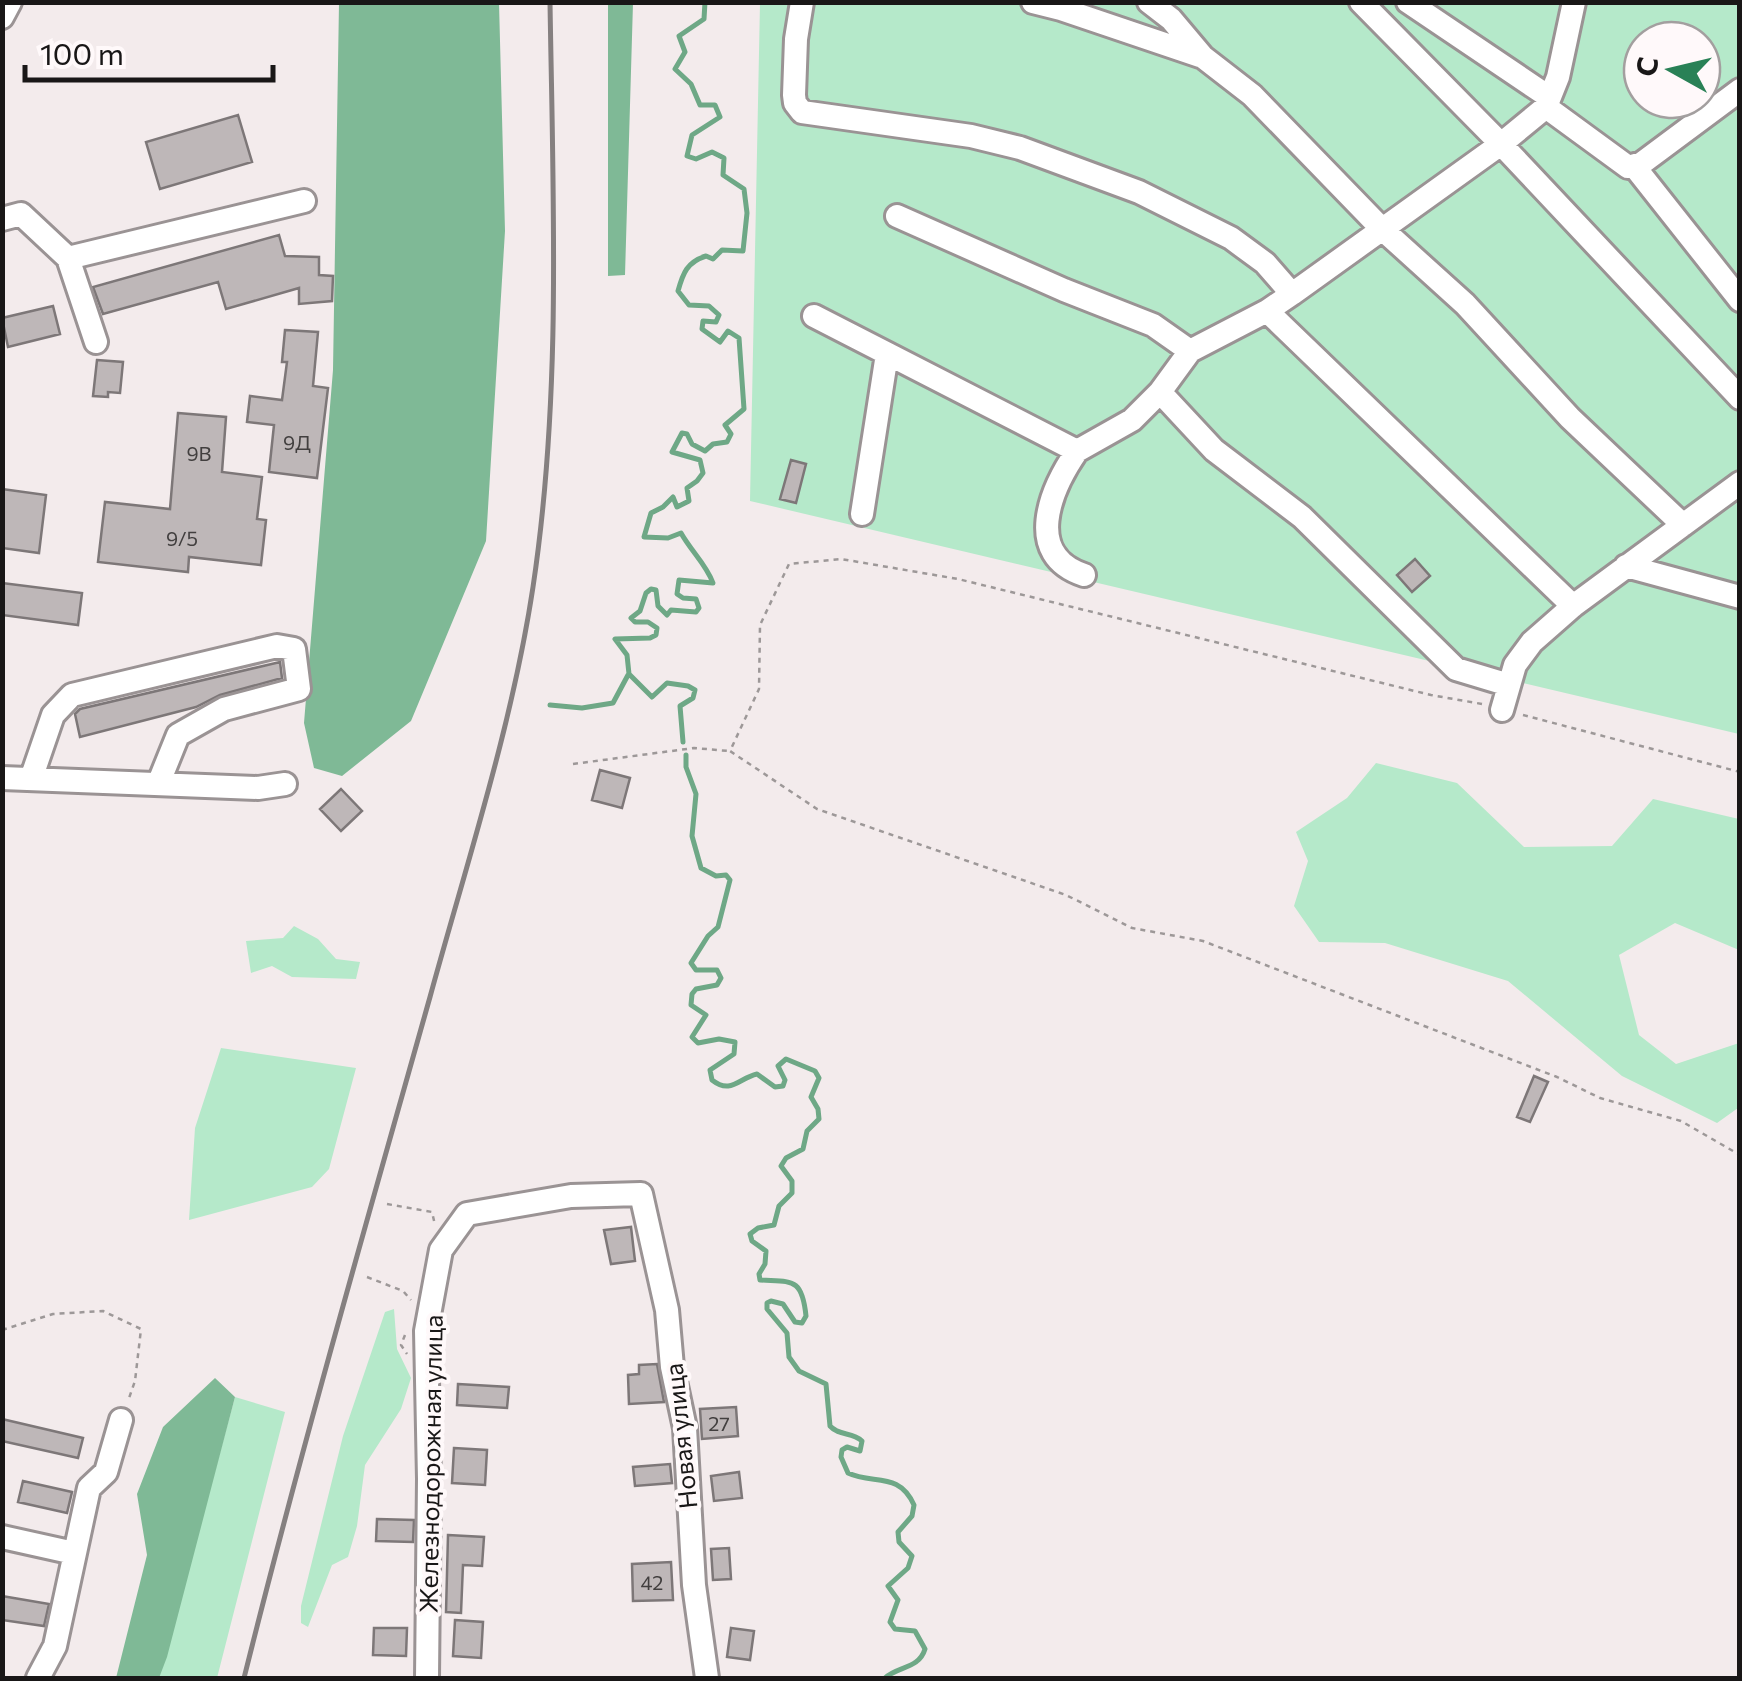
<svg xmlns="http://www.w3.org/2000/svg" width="1742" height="1681" viewBox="0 0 1742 1681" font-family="Commissioner,sans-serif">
  <rect width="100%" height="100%" fill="#f3ebec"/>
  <path fill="#b5e9ca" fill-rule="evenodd" d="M760 3H1739V734L750 501ZM1642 40H1702V100H1642Z
    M1376 763 1457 783 1524 847 1612 846 1653 799 1739 819V950L1675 923 1619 955 1639 1035 1676 1064 1739 1043 1738 1108 1717 1123 1622 1076 1508 981 1385 943 1319 942 1294 906 1308 861 1296 832 1347 798Z
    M294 926 318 939 336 959 360 962 356 979 292 977 272 966 251 973 246 941 283 938Z
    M221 1048 356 1068 329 1169 312 1187 189 1220 195 1128Z
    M394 1309 397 1349 411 1378 401 1409 365 1465 357 1526 348 1557 332 1565 308 1627 301 1623V1606L343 1436 385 1312Z
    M235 1397 285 1412 217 1678H159Z"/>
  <path fill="#7fb996" d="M339 3H499L505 231 486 541 411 721 342 776 314 768 304 723 333 370Z
    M608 3H633L625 275 608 276Z
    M215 1378 235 1397 167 1657 159 1678H116L147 1555 137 1494 163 1427Z"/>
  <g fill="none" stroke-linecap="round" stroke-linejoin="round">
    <path stroke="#6ea886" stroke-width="5" d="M550 705 582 708 613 703 628 675
      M683 742 680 706 693 698 695 690 688 686 667 683 652 697 629 674 627 655 615 639 650 638 656 635 657 628 648 622H635L631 618 640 611 646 593 651 589 656 590 658 606 667 615 671 610 696 612 699 608 696 599 683 598 677 594 679 580 713 583C706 564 691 551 681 533L668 538 644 537 651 513 663 507 673 497 677 507 689 501 687 488 697 481 703 473 700 460 672 452 682 433 687 434 692 444 705 451 713 444 727 442 731 434 725 425 744 409 739 338 728 331 720 342 702 329 703 321 716 322 719 315 709 306 689 305 678 291C683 273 687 262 706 256L713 259 722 250 743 251 747 213 744 189 723 175 724 158 712 152 696 159 687 156 692 135 720 117 715 105H700L691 84 675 69 685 52 679 36 704 19 705 2
      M686 755V767L696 794 692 836 701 868 716 876 726 875 730 880 718 927 708 936 691 963 696 970H717L721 978 717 985 696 989 692 994 691 1005 706 1015 692 1037 698 1043 719 1039 735 1042 734 1054 710 1070 712 1080C731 1095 739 1078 757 1074L775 1087 783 1086 785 1080 778 1066 786 1059 815 1071 819 1078 811 1097 818 1109 819 1119 807 1131 803 1149 786 1158 781 1166 792 1181V1193L779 1206 774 1225 758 1228 750 1234 752 1241 766 1251 765 1264 759 1274 760 1280C792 1282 802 1277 806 1316L802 1323 795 1322 783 1304 771 1301 767 1303V1309L787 1333 789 1357 799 1371 826 1384 830 1426C839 1436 852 1432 862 1441L860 1451 847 1447 842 1450 841 1457 848 1473C873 1485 899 1471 914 1505L912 1516 898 1532 899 1542 912 1556 908 1568 888 1586 898 1600 890 1622 895 1629 915 1631 925 1649C919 1669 898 1666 885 1678"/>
  </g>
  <path fill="#beb7b8" stroke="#7d7778" stroke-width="2.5" d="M238 115 252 162 160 189 146 142Z
    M279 235 285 256 319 257V275L333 276 332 301 299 304V288L226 309 218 282 103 314 93 287Z
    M53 306 60 334 8 347 2 318Z
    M285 330 318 332 313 386 328 388 317 478 269 472 274 425 247 422 250 396 282 400 287 362H282Z
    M97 360 123 362 120 393 108 392V397L93 396Z
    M178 413 226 417 222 472 262 477 257 519 266 520 261 565 189 557 188 572 98 562 105 502 170 509Z
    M791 460 806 464 796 503 780 499Z
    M2 489 46 495 39 553 2 548Z
    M1415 559 1430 576 1412 592 1397 575Z
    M2 583 82 593 78 625 2 615Z
    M280 662 282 678 220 695 196 707 80 737 75 714 80 709Z
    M600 770 630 778 622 808 592 800Z
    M341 789 362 811 341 831 320 809Z
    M1534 1076 1548 1082 1530 1122 1517 1117Z
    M631 1227 635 1261 611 1264 604 1230Z
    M657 1364 664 1402 629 1404 628 1375 639 1374V1365Z
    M458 1384 509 1387 507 1408 457 1405Z
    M736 1407 738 1436 702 1439 700 1409Z
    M2 1419 83 1438 78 1458 2 1441Z
    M454 1448 487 1450 485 1485 452 1483Z
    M670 1464 672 1483 635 1486 633 1467Z
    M739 1472 742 1498 714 1501 711 1476Z
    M23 1481 72 1492 67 1513 18 1502Z
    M377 1519 414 1520 413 1542 376 1541Z
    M448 1535 484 1537 482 1566 463 1565 461 1613 446 1612Z
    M729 1548 731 1579 713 1580 711 1549Z
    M671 1562 673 1600 633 1601 632 1564Z
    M2 1596 49 1604 44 1626 2 1620Z
    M455 1620 483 1622 481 1658 453 1656Z
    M374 1628H407L406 1656 373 1655Z
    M731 1628 754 1631 750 1660 727 1657Z"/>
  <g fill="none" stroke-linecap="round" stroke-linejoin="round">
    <defs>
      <path id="minor" d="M802 2 796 39 794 95 795 103 802 112 971 136 1020 148 1139 192 1231 238 1265 263 1292 294
        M1033 2 1061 9 1200 56
        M1149 2 1171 19 1203 57 1252 95 1381 228 1465 304 1570 418 1683 525
        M1361 2 1501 144 1740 398
        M1408 2 1549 97
        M2 17 10 2
        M1546 107 1558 77 1574 2
        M1634 166 1740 300
        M897 216 1064 290 1153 325 1190 351
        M2 219 21 214 68 258 304 201
        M68 258 96 342
        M1267 311 1573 606
        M814 316 1077 451 1132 420 1160 392 1190 351 1267 311 1292 294 1501 144 1546 107 1628 167 1642 163 1740 90
        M1160 392 1214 450 1302 517 1456 669 1509 685
        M1077 451C1050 490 1023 555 1084 575
        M862 514 887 354
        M1626 566 1740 597
        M1502 710 1515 665 1532 642 1573 606 1740 483
        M2 778 258 788 285 784
        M31 779 53 715 72 695 277 646 294 649 299 689 224 709 178 735 159 782
        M2 1537 74 1553
        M38 1678 55 1646 89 1488 106 1472 121 1420
        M427 1678 429 1479 426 1331 441 1250 467 1214 571 1196 641 1194 667 1310 672 1367 685 1428 694 1585 707 1678"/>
    </defs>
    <use href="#minor" stroke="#9a9394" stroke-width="28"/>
    <path stroke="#9d9898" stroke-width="2.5" stroke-dasharray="5 5" stroke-linecap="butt" d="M1482 704 1431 695 958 579 841 559 789 564 760 625 759 689 730 751 817 809 1066 895 1132 928 1203 941 1557 1077 1600 1098 1681 1121 1740 1155
      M1523 715 1740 772
      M573 764 694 748 729 751
      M387 1204 432 1212 435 1225
      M367 1277 403 1291 411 1300
      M2 1330 53 1314 103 1311 141 1329 135 1381 128 1401
      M405 1335 401 1345 407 1354"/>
    <use href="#minor" stroke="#fff" stroke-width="22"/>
    <path stroke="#858080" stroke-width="5" d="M244 1678C301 1450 366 1224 430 997 467 862 512 726 533 587 562 394 553 198 550 2"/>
  </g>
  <g text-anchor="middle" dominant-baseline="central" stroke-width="8" stroke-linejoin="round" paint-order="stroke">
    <g font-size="20" fill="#423f3f">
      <text x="297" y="442">9Д</text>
      <text x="199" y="453">9В</text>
      <text x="182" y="538">9/5</text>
      <text x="719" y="1423">27</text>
      <text x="652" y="1582">42</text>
    </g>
    <g font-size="25" fill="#191717" stroke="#fff9fa">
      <text transform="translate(680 1436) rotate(-96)">Новая улица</text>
      <text transform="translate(430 1464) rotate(-89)">Железнодорожная улица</text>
    </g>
  </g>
  <rect width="1742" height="1681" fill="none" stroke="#191717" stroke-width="10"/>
  <g transform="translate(1672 70) rotate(278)"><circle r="48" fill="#fff9fa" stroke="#a39f9f" stroke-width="2.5"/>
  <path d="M0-8L18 38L0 25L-18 38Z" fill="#298156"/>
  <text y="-15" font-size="28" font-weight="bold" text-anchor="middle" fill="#191717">С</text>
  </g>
  <path d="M25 65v15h248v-15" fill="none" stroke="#191717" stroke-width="5"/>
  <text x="40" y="65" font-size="30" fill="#191717" stroke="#fff9fa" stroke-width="8" paint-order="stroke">100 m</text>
</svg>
